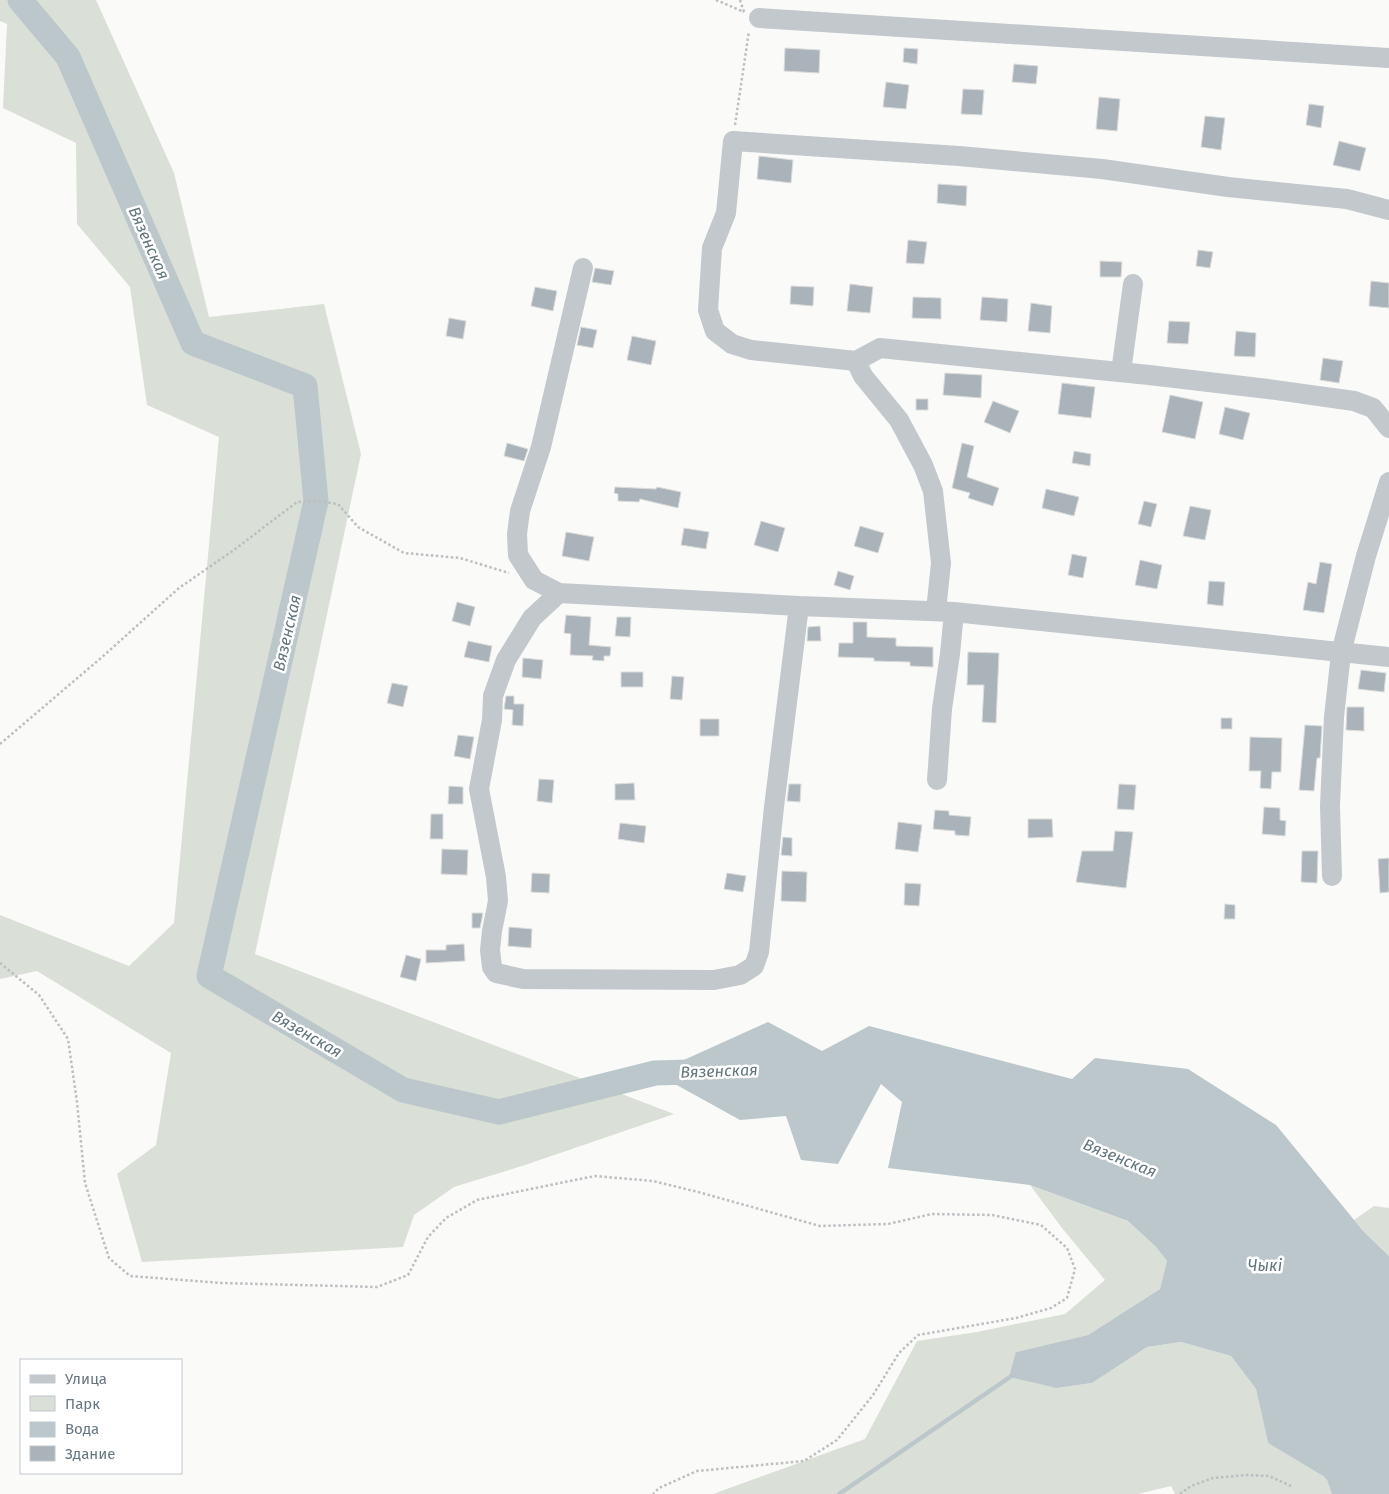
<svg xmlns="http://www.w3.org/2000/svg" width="1389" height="1494" viewBox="0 0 1389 1494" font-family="'Fira Sans',sans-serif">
  <rect width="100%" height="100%" fill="#fafaf8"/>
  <path fill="#dadfd7" d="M0 0H96L174 173 209 317 324 304 361 454 255 954 674 1114 525 1165 454 1187 414 1215 403 1247 142 1262 117 1174 156 1145 171 1053 37 971 0 979V915L129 966 174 923 219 437 147 405 130 287 77 224 76 143 3 108 7 24 0 21Z
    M1030 1185 1128 1221 1156 1247 1167 1261 1160 1289 1088 1335 1016 1352 1057 1388 1092 1383 1147 1347 1181 1342 1231 1356 1256 1389 1268 1443 1323 1476 1327 1480 1332 1494H1175L1171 1486 1138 1494H713L865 1439 917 1341 977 1332 1065 1314 1105 1280 1062 1228Z
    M1374 1206 1389 1208V1256L1364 1232 1354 1220Z"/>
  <path fill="#bbc7cb" d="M768 1022 822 1051 869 1026 1072 1079 1095 1058 1188 1069 1276 1125 1364 1232 1389 1256V1494H1332L1327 1480 1323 1476 1268 1443 1256 1389 1231 1356 1181 1342 1147 1347 1092 1383 1057 1388 1009 1377 1016 1352 1088 1335 1160 1289 1167 1261 1156 1247 1128 1221 1030 1185 888 1168 902 1102 881 1084 838 1164 801 1160 786 1116 740 1120 655 1073Z"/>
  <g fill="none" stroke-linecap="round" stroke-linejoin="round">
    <path stroke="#bbc7cb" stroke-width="4.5" d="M839 1494 1013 1375"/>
    <path stroke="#bbc7cb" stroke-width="25" d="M20 0 68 57 193 343 305 386 316 501 209 976 403 1090 499 1112 655 1073 689 1072"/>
  </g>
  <path fill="#aab3b9" stroke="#dcdcda" d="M785 48 820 50 819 73 784 71Z
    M904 48 918 49 917 64 903 62Z
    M1014 64 1038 66 1036 84 1012 82Z
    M886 82 909 85 906 109 883 107Z
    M963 89 984 90 982 115 961 114Z
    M1099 97 1120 99 1117 131 1096 129Z
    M1309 104 1324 106 1321 128 1306 125Z
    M1205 116 1225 118 1221 150 1201 147Z
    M1339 141 1366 148 1360 171 1333 165Z
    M759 156 793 160 791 183 757 179Z
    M938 184 967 186 966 206 937 203Z
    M908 240 927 242 924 264 906 263Z
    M1198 250 1213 252 1210 268 1196 266Z
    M1100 261 1122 262 1121 277H1100Z
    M595 268 614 271 611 285 592 282Z
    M1371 281 1389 283V308L1369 306Z
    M850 284 873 287 870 313 847 311Z
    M791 286 814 287 813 306 790 304Z
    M535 287 557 291 553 311 531 306Z
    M913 297 941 298V319L912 318Z
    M982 297 1008 299 1007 322 980 320Z
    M1031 303 1052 306 1050 333 1028 331Z
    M449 318 466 321 463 339 446 336Z
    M1169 321 1190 322 1188 344 1167 343Z
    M581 327 597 330 593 348 577 345Z
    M1236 331 1256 333 1255 357 1234 356Z
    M632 336 656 341 651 365 627 360Z
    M1323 358 1343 361 1339 383 1320 380Z
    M945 373 982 375 981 398 943 395Z
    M1062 383 1095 387 1091 418 1058 414Z
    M1170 395 1203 402 1195 439 1162 432Z
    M916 399H928V410H916Z
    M993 401 1019 411 1010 433 984 422Z
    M1225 407 1250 413 1243 440 1219 434Z
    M507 443 528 449 524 461 504 456Z
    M962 443 974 446 967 477 999 488 993 506 968 498 970 493 952 488Z
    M1074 451 1091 454 1090 466 1072 463Z
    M615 487 656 489 657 487 681 492 678 508 640 499 639 502 618 501V494L614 493Z
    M1046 489 1079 497 1074 516 1042 508Z
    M1144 501 1157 504 1151 527 1138 524Z
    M1190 506 1211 510 1205 540 1183 536Z
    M761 521 785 528 778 552 754 545Z
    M860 526 884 533 878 553 854 546Z
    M684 528 709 532 706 549 681 545Z
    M566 532 594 537 589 561 562 556Z
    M1072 554 1087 557 1083 578 1068 575Z
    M1140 560 1162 565 1157 589 1135 585Z
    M1320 562 1332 564 1324 613 1303 610 1308 582 1316 584Z
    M838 571 854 576 850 590 834 585Z
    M1209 581 1225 582 1223 606 1207 604Z
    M457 602 475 607 470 626 452 621Z
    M566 615 591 617 589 645 611 647 610 656H604V661L592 660 593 656 570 655 571 634 564 633Z
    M617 617H631L630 637 615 636Z
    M853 622H867V637L896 638V646L933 647V667L910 666V662L874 661V658L838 657 839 643H853Z
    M820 626 821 641H807L808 627Z
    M468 641 492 646 489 662 464 657Z
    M968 652 999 653 996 723 982 722 984 685H967Z
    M523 658 543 660 541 679 522 677Z
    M1361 670 1386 673 1384 692 1358 689Z
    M621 672H643V687H621Z
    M672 676 684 677 682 700 670 699Z
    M392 683 408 686 403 707 387 703Z
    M506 696H514V704H524L523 726 512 725 513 710 504 709Z
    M1347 707H1364V731L1346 730Z
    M1221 718H1232V729H1221Z
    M700 719H719V736H700Z
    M1305 725 1322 726 1320 758H1317L1314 791 1299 790Z
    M458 735 474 737 470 759 454 756Z
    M1250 737 1282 738 1281 772H1272L1271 789 1260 788 1261 771H1249Z
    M539 779 554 780 552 803 537 801Z
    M634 783 635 800H615V784Z
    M789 784H801L800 802 787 801Z
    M1119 784 1136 785 1134 810 1117 809Z
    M449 786 463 787V804H448Z
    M1264 807 1280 808V820L1286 821 1285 836 1262 834Z
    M935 810 949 811V815L971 817 969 836 955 835V831L933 829Z
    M431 814H443V839H430Z
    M1028 819H1052L1053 837 1028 838Z
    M898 822 922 825 918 852 895 849Z
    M620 823 646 826 644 843 618 839Z
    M1115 831 1133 832 1126 888 1076 882 1082 851H1113Z
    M783 837 792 838V856L781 855Z
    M442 849 468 850 467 875 441 874Z
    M1302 851H1318L1317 883 1301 882Z
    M1389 858V892L1380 893 1378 859Z
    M782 871 807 872 806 902 781 901Z
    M532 873 550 874 549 893 531 892Z
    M727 873 746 876 743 892 724 889Z
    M905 883 921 884 919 906 904 905Z
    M1225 904 1235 905V919H1224Z
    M472 913H483L480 928H472Z
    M509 927 532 929 531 948 508 946Z
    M464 944 465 961 426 963V950H446V945Z
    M406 955 421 959 416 981 400 977Z"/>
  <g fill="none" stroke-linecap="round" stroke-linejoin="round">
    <path stroke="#bbbfc2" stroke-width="2.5" stroke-dasharray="2.5 2.5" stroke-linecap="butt" d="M716 0 744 12
      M740 0 744 12
      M735 125 749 31
      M0 744 101 658 179 588 234 550 297 502 316 501 338 504 358 527 404 553 460 558 509 573
      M0 963 39 995 68 1039 77 1102 85 1183 109 1258 130 1276 222 1283 377 1287 408 1275 428 1237 446 1218 477 1200 595 1176 653 1181 698 1192 820 1226 888 1224 932 1214 992 1215 1041 1225 1067 1248 1075 1269 1067 1298 1051 1308 1016 1318 918 1335 899 1353 873 1395 837 1440 804 1461 697 1471 659 1488 653 1494
      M1180 1494 1191 1486 1213 1478 1246 1475 1269 1476 1291 1486"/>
    <path stroke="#c3c8cc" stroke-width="20" d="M759 18 1389 58
      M1389 210 1347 199 1228 187 1102 169 959 156 733 141 726 213 712 248 708 310 715 331 732 344 751 350 856 361 880 348 1149 375 1268 389 1354 401 1373 408 1389 428
      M583 268 541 447 520 511 517 534 518 555 534 580 559 593 799 606 954 612 1389 657
      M856 361 863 376 899 420 923 465 933 491 941 563 936 611
      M1121 372 1133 284
      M559 593 532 618 506 660 493 696 492 720 479 789 496 877 498 901 492 931 490 950 492 967 496 973 523 979 714 980 740 975 754 966 759 952 774 807 799 606
      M937 780 942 709 950 654 954 612
      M1332 876 1330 806 1334 717 1341 653 1366 556 1389 482"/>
  </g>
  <g text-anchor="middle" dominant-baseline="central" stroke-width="5" stroke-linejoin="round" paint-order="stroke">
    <g font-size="16" font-style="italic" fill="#60757c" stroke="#fff">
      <text transform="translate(149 243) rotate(66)">Вязенская</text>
      <text transform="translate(287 633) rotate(-77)">Вязенская</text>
      <text transform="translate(307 1034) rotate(30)">Вязенская</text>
      <text transform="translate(719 1071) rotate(-2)">Вязенская</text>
      <text transform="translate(1120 1158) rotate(22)">Вязенская</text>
      <text x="1265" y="1265">Чыкі</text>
    </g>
  </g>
  <rect x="20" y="1359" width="162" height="115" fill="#ffffff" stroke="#c1c8cd"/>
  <rect x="30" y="1375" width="25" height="8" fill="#c3c8cc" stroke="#c1c8cd"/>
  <text x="65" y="1384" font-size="15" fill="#657683">Улица</text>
  <rect x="30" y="1396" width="25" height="15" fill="#dadfd7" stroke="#c1c8cd"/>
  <text x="65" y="1409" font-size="15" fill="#657683">Парк</text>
  <rect x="30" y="1422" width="25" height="15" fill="#bbc7cb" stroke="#c1c8cd"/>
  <text x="65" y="1434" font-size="15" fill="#657683">Вода</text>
  <rect x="30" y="1446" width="25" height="15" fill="#aab3b9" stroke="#c1c8cd"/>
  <text x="65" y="1459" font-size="15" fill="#657683">Здание</text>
</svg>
